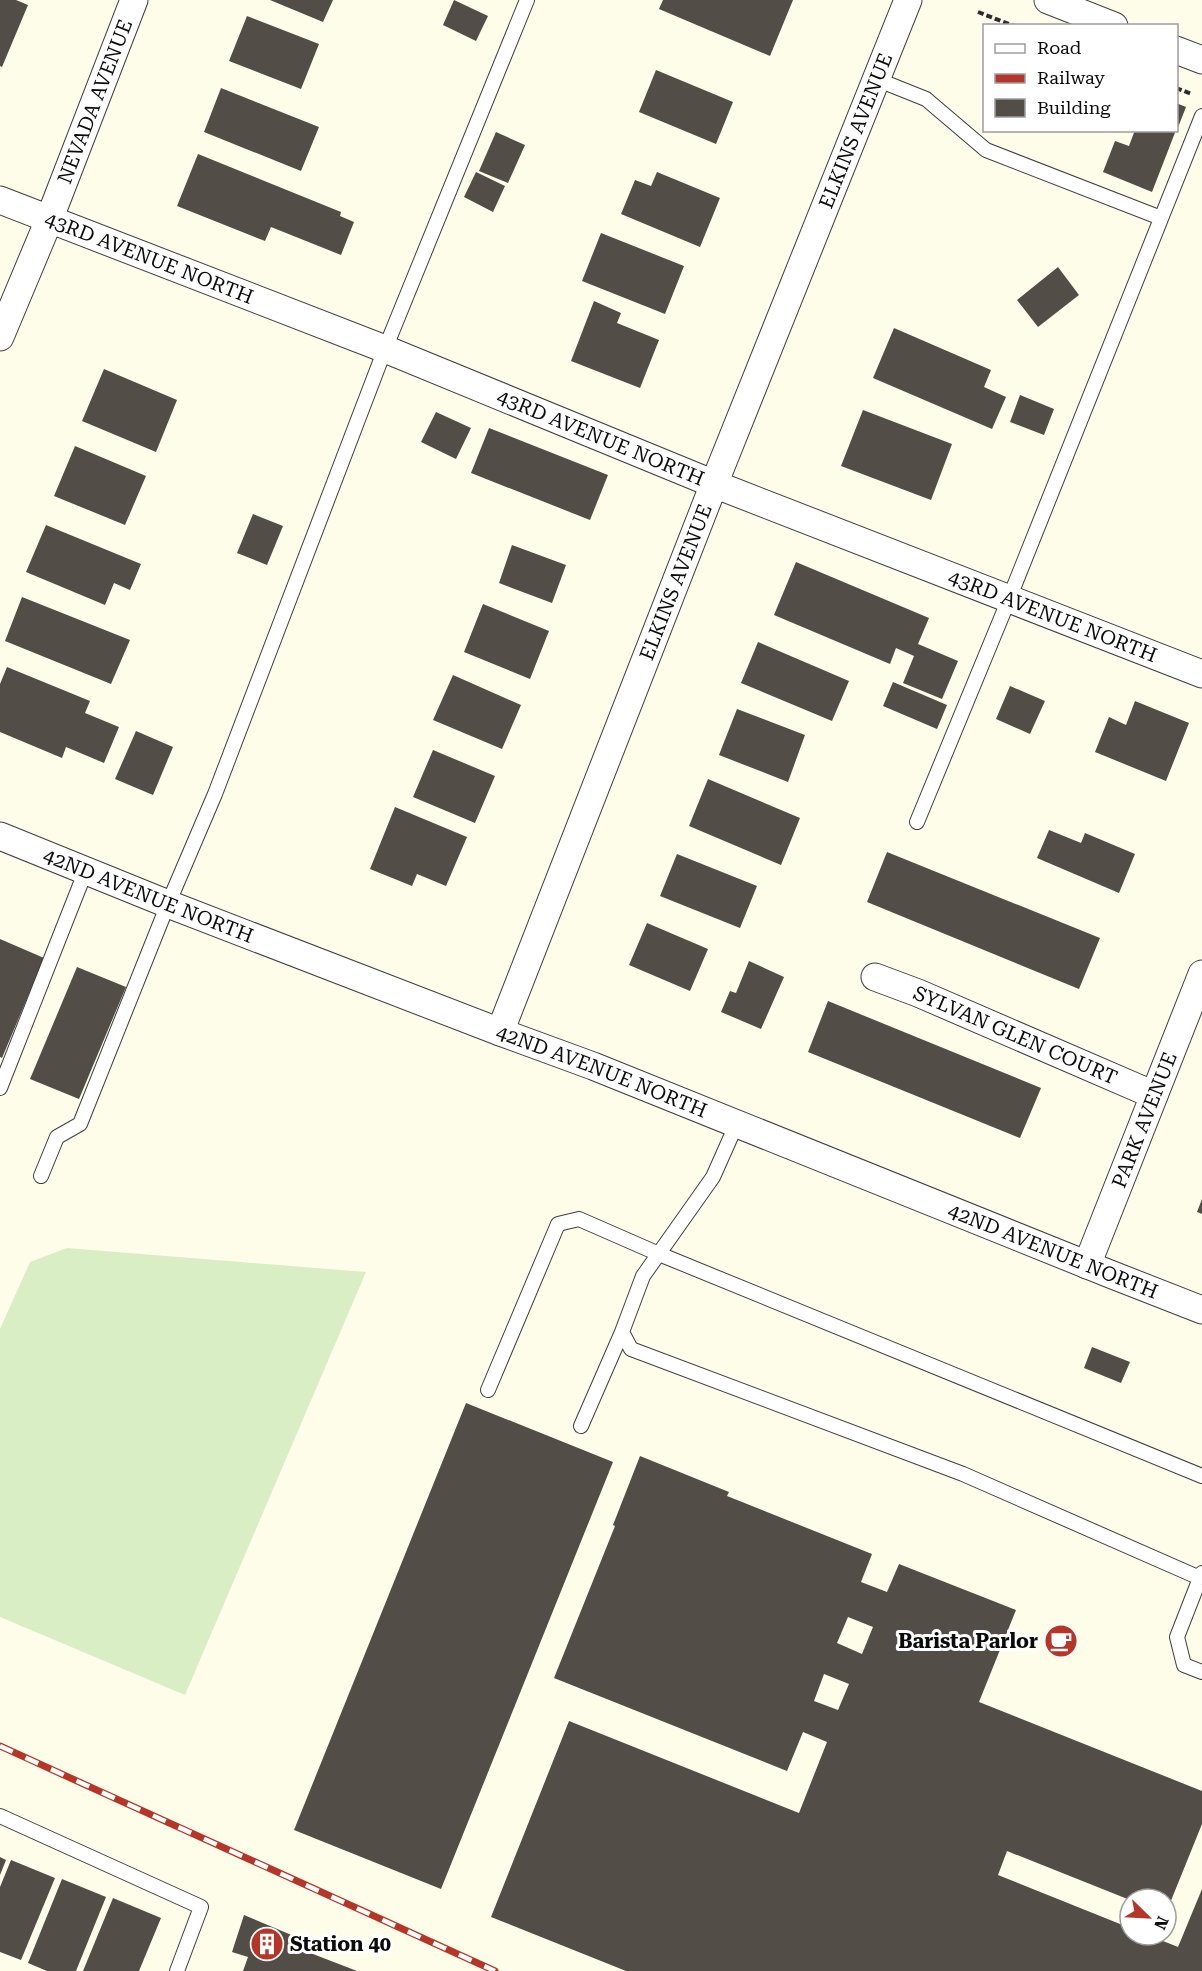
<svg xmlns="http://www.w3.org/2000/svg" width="1202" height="1971" viewBox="0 0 1202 1971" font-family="'Roboto Serif',serif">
  <rect width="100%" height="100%" fill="#fefde9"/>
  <path fill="#daeec6" d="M67 1248 366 1272 185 1695 0 1617V1329L30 1262Z"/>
  <path fill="#534d47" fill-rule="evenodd" d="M0 0H16L28 5 2 67 0 66Z
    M270 0H333L323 22Z
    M454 0 488 16 476 41 443 25Z
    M663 0H793L770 56 659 9Z
    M247 16 319 44 301 89 229 61Z
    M656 70 733 102 716 144 639 112Z
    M221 88 319 127 301 171 204 132Z
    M1176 103 1186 107 1177 130H1176Z
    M1135 130H1176L1152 192 1103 172 1115 141 1129 146Z
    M496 132 525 145 508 183 479 171Z
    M198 154 341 212 340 216 354 222 341 255 271 227 265 241 177 206Z
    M476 172 505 186 493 212 464 197Z
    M657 172 720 198 700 247 621 214 635 180 651 186Z
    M601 233 684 266 665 314 582 281Z
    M1058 267 1079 295 1038 327 1017 300Z
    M594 301 621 313 617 323 659 340 640 388 571 361Z
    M894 328 991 370 984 387 1006 397 992 429 873 378Z
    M104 369 177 400 156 452 82 421Z
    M1020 395 1054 409 1044 435 1010 422Z
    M863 410 952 444 931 500 841 466Z
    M436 412 471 428 456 459 421 442Z
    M489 428 608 475 590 520 471 473Z
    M75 446 146 476 125 525 54 496Z
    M253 514 283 526 267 565 237 553Z
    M46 525 141 564 130 590 114 583 105 605 26 572Z
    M512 545 566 565 552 603 499 583Z
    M796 562 929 618 918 644 958 661 942 699 903 683 914 656 896 648 890 664 774 615Z
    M22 597 130 640 111 684 5 641Z
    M483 604 549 631 530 679 464 652Z
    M758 642 849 681 832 721 741 683Z
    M7 667 90 701 85 713 119 727 104 763 66 747 62 758 0 732V684Z
    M453 675 521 705 502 749 433 720Z
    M893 682 947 705 937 729 883 706Z
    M1010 686 1045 701 1030 734 996 719Z
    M1135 701 1189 723 1166 781 1095 752 1109 717 1126 725Z
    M737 709 805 735 788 782 719 755Z
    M136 731 173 747 153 795 115 779Z
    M433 750 495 776 475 823 413 797Z
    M708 779 800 818 781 865 689 826Z
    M395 807 467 837 446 886 417 874 412 886 370 869Z
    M1049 830 1081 843 1085 833 1135 854 1119 893 1037 858Z
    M887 852 1100 938 1079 989 867 902Z
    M677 854 757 886 740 928 660 896Z
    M647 923 708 949 690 991 629 965Z
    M0 939 44 958 2 1058 0 1057Z
    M749 961 784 977 761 1029 721 1012 730 991 736 993Z
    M77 967 126 987 79 1099 30 1079Z
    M828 1001 1041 1088 1020 1138 808 1052Z
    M1202 1199V1214L1197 1212Z
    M1092 1347 1130 1362 1121 1383 1084 1368Z
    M466 1403 613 1462 441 1889 294 1830Z
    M640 1456 729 1492 727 1496 872 1554 861 1582 887 1592 899 1564 1016 1610 979 1702 1202 1791V1824L1166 1913V1899L1130 1900 1007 1851 998 1875 1130 1928V1935H1148L1178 1947 1202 1889V1971H626L491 1917 569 1721 799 1813 827 1742 803 1732 787 1771 554 1678 615 1526 613 1525ZM848 1617 873 1627 862 1654 837 1643ZM824 1674 849 1684 838 1710 814 1701Z
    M0 1857 6 1860 0 1875Z
    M11 1860 55 1878 21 1960 0 1952V1887Z
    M62 1879 106 1897 76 1971H47L28 1963Z
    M113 1898 161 1918 139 1971H83Z
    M244 1915 301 1939 300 1949 357 1971H243L248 1957 232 1952Z"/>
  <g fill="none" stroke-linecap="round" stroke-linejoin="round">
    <defs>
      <path id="lane" d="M876 79 926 99 986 150 1161 218
        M917 822 1009 599 1202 116
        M0 1088 86 870
        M737 1123 713 1177 643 1276 622 1332 631 1349 963 1474 1200 1578
        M41 1176 57 1137 80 1124 168 904 215 794 385 349 527 0
        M488 1390 558 1224 579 1219 659 1254 1202 1476
        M581 1426 622 1332
        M1202 1573 1177 1637 1184 1665 1202 1672
        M0 1816 201 1907 177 1971"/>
      <g id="street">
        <path d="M1048 0 1114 26"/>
        <path d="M1176 50 1202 60"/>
        <path id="s1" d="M0 200 385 349 714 484 1202 674"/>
        <path id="s2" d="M0 337 49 220 134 0"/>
        <path id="s3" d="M0 836 168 904 500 1032 593 1066 1110 1274 1202 1310"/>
        <path id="s4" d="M875 977 918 993 1154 1095"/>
        <path id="s5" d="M500 1032 714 484 908 0"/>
        <path id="s6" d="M1087 1265 1202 974"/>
      </g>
    </defs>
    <use href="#lane" stroke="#3e3e3e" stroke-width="16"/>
    <use href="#street" stroke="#3e3e3e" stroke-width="29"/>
    <path stroke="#2d2d2d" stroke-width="4" stroke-dasharray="6 3" stroke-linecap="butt" d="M978 12 1014 26
      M1176 88 1192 94"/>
    <use href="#lane" stroke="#fff" stroke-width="14"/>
    <use href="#street" stroke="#fff" stroke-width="27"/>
    <defs>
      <path id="rail" d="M0 1746 495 1971"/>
    </defs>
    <use href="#rail" stroke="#b53628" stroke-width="7"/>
    <use href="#rail" stroke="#fff" stroke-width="4.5" stroke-dasharray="14" stroke-linecap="butt"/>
  </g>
  <defs>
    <symbol id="cafe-disc" viewBox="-11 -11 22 22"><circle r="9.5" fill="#b53628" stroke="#fff"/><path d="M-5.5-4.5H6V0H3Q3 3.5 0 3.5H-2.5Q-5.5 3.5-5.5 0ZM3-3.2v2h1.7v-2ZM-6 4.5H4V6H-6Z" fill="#fff"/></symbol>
    <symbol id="building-disc" viewBox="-11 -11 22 22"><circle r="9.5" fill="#b53628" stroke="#fff"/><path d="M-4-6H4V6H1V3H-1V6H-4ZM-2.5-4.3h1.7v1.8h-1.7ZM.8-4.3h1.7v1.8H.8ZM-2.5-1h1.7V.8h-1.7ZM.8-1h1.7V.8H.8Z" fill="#fff"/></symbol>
  </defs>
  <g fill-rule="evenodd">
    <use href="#cafe-disc" x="1042" y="1622" width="38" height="38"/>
    <use href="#building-disc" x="248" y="1925" width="38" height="38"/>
  </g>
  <g text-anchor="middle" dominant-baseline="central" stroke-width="6" stroke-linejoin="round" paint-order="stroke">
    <g font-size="20" fill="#0b0b0b" stroke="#fff">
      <text stroke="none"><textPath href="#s2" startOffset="254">NEVADA AVENUE</textPath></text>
      <text stroke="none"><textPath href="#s5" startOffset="969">ELKINS AVENUE</textPath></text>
      <text stroke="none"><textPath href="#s1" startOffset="160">43RD AVENUE NORTH</textPath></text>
      <text stroke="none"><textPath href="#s1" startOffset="646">43RD AVENUE NORTH</textPath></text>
      <text stroke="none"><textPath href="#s5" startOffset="483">ELKINS AVENUE</textPath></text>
      <text stroke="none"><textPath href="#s1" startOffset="1132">43RD AVENUE NORTH</textPath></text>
      <text stroke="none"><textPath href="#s3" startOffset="160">42ND AVENUE NORTH</textPath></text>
      <text stroke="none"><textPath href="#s4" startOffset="152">SYLVAN GLEN COURT</textPath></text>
      <text stroke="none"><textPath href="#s3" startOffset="646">42ND AVENUE NORTH</textPath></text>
      <text stroke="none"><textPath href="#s6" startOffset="156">PARK AVENUE</textPath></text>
      <text stroke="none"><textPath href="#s3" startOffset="1132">42ND AVENUE NORTH</textPath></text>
    </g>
    <g font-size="20" font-weight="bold" fill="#0b0b0b" stroke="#fff" text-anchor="end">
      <text x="1038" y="1641">Barista Parlor</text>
      <text x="290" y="1944" text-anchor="start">Station 40</text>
    </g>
  </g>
  <rect x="983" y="24" width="195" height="108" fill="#ffffff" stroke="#9d9d9d" stroke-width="1.5"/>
  <rect x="995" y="44" width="30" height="9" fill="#ffffff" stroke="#9d9d9d" stroke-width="1.5"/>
  <text x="1037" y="54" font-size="18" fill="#0b0b0b">Road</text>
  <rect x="995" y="74" width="30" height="9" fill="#b53628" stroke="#9d9d9d" stroke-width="1.5"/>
  <text x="1037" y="84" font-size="18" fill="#0b0b0b">Railway</text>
  <rect x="995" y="99" width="30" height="18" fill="#534d47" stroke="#9d9d9d" stroke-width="1.5"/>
  <text x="1037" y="114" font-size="18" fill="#0b0b0b">Building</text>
  <g transform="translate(1148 1917) rotate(114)"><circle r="28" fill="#ffffff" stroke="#9d9d9d" stroke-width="1.5"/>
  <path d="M0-4.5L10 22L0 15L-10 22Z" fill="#b53628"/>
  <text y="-9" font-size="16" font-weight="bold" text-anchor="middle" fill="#0b0b0b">N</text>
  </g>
</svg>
